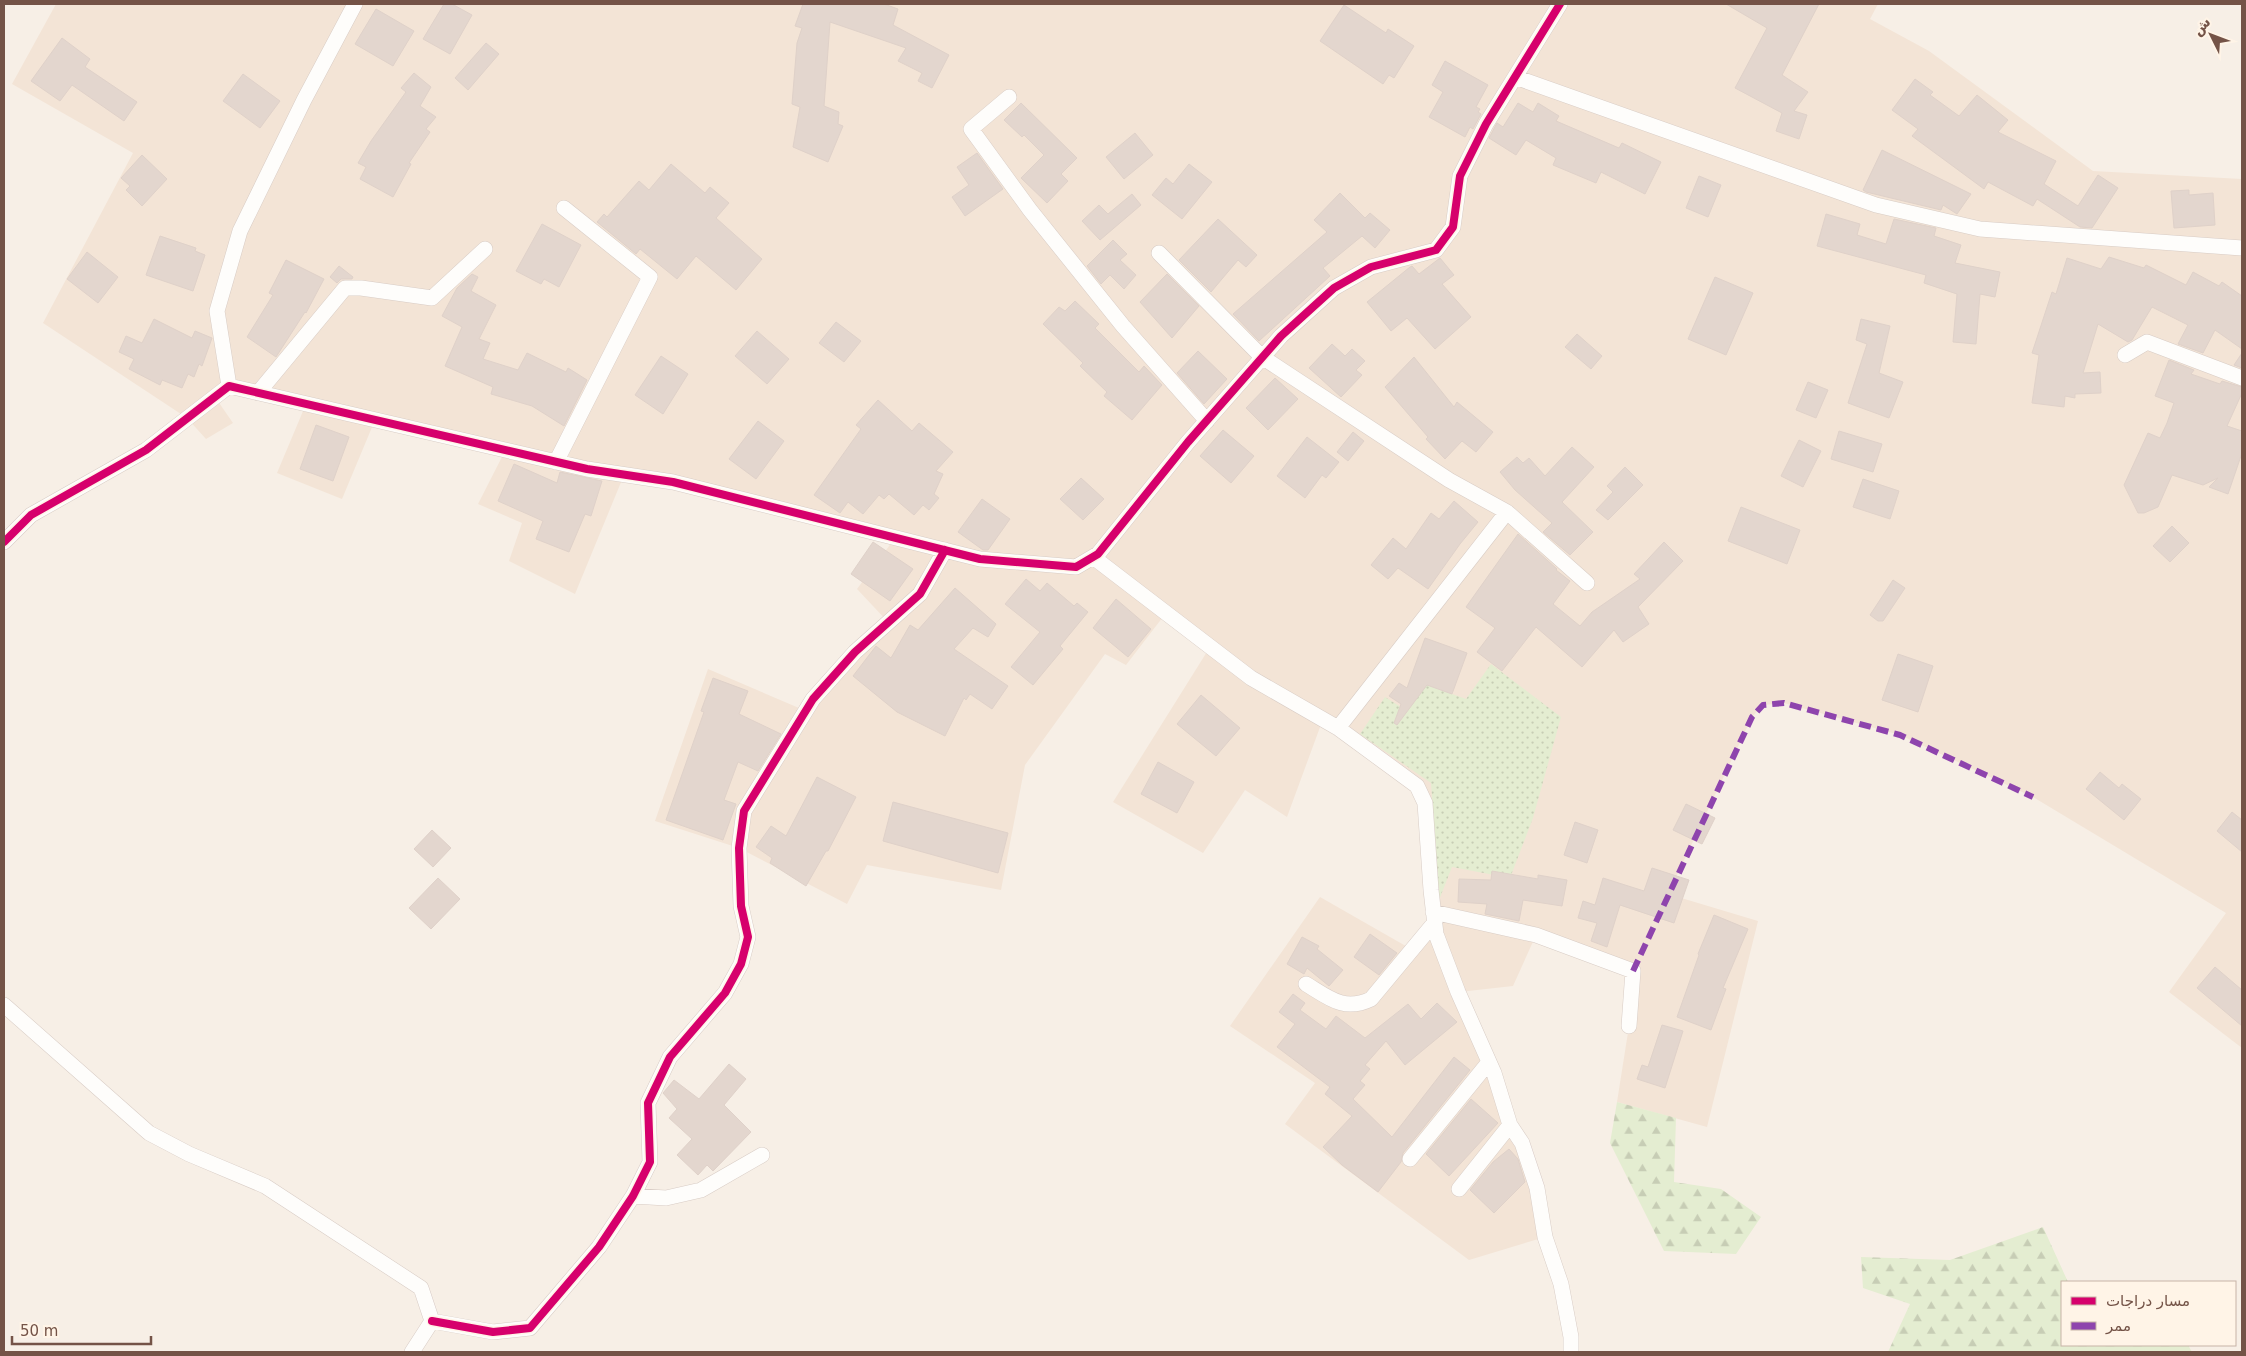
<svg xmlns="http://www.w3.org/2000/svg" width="2246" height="1356" viewBox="0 0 2246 1356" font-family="'DejaVu Sans',Cairo,sans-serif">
  <defs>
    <pattern id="grass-dots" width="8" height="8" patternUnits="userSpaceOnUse" patternTransform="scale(1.25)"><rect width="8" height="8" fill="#e4edd1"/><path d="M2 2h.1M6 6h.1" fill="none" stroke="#c7cdb5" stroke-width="1.8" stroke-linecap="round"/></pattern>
    <pattern id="forest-firs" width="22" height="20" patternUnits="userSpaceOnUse" patternTransform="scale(1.25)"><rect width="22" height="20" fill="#e4edd1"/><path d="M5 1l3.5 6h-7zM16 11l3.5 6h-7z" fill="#c7cdb5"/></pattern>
  </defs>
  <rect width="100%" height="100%" fill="#f7efe6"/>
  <path fill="#f3e4d6" d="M56 4H1878L1870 19 1929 51 2093 171 2242 179V1048L2169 992 2226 913 2033 797 1900 735 1784 703 1763 705 1752 717 1668 894 1758 921 1707 1127 1617 1102 1629 1026 1633 971 1536 935 1513 986 1459 992 1489 1062 1545 1237 1469 1260 1285 1124 1315 1083 1230 1026 1320 897 1411 949 1434 922 1417 786 1323 719 1287 817 1245 790 1203 853 1113 802 1210 647 1166 613 1126 665 1105 654 1025 765 1001 890 867 865 847 904 739 848 655 821 708 669 806 711 888 622 857 589 895 538 624 475 575 594 509 561 522 523 478 504 505 451 375 420 342 499 277 473 306 404 229 386 215 397 233 423 206 439 187 418 43 323 133 153 12 84Z"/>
  <path fill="url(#grass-dots)" d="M1491 664 1561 717 1533 818 1510 878 1452 867 1439 900 1431 783 1360 734 1385 697 1404 709 1424 684 1466 699Z"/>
  <path fill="url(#forest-firs)" d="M1617 1102 1676 1118 1674 1182 1721 1189 1761 1217 1736 1254 1664 1251 1610 1143Z
    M2043 1227 2068 1282H2062V1345H2188L2192 1352H1888L1910 1304 1863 1288 1861 1257 1950 1260Z"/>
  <path fill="#e3d6ce" stroke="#dfd1c9" d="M444 4H452L472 15 450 54 423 39Z
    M803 4H884L898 9 893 25 949 55 932 88 918 81 922 73 898 61 906 48 830 22 824 106 839 112 838 124 843 126 828 162 793 147 800 107 792 104 797 43 802 28 795 26Z
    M1726 4H1819L1782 75 1808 92 1794 111 1807 115 1799 139 1776 131 1782 113 1735 88 1767 28Z
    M1344 5 1386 33 1388 29 1414 46 1394 78 1389 75 1383 84 1320 41Z
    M376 9 414 31 393 66 355 44Z
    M62 38 90 59 85 67 137 102 124 121 72 85 60 101 31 81Z
    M486 43 499 54 468 90 455 78Z
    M1445 61 1488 85 1476 107 1480 109 1478 112 1481 114 1473 129 1470 127 1465 137 1429 117 1443 92 1432 85Z
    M414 73 431 87 420 106 436 117 426 129 430 132 409 163 411 164 393 197 360 179 366 167 358 163 371 141 406 92 401 88Z
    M243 74 280 101 260 128 223 101Z
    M1915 79 1933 92 1930 95 1959 116 1977 95 2008 120 1998 132 2056 161 2044 184 2078 206 2098 175 2118 188 2092 228 2080 227 2037 199 2033 206 1988 182 1984 189 1912 136 1918 129 1892 110Z
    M1021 103 1077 158 1061 174 1068 181 1047 203 1021 178 1044 155 1024 135 1022 137 1004 120Z
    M1518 103 1533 112 1538 103 1559 116 1556 121 1619 148 1622 143 1661 162 1645 194 1601 172 1596 183 1553 165 1556 158 1526 140 1516 155 1489 138 1497 123 1503 127Z
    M1135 133 1153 155 1124 179 1106 157Z
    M1882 150 1971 194 1957 214 1943 205 1941 210 1866 192 1863 190Z
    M977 153 1003 189 965 216 952 197 969 185 957 167Z
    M142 155 167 179 142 206 126 190 130 186 121 178Z
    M671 164 705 193 710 187 729 203 716 218 762 259 736 290 696 256 677 279 640 249 636 254 597 222 604 214 607 217 639 181 649 190Z
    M1189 164 1212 182 1182 219 1152 195 1166 178 1173 184Z
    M1699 176 1721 185 1708 217 1686 208Z
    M2189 190V195L2213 193 2215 225 2174 228 2171 191Z
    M1340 193 1365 218 1370 213 1390 230 1375 248 1362 236 1323 268 1330 276 1259 341 1233 314 1327 232 1314 220Z
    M1132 194 1141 205 1100 240 1082 221 1099 205 1108 214Z
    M1826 214 1860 224 1857 235 1886 244 1894 219 1936 228 1934 236 1961 245 1955 263 2000 272 1995 297 1980 294 1976 344 1953 342 1957 294 1924 283 1926 275 1817 246Z
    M1218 219 1257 255 1246 267 1238 260 1211 292 1179 260Z
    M542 224 581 245 559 287 544 279 541 284 516 271Z
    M160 236 196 248 195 251 205 255 193 291 146 275Z
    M1113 240 1127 254 1120 260 1136 275 1124 289 1110 275 1101 284 1087 266Z
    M87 252 118 277 98 303 67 279Z
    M2109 257 2144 268 2146 265 2186 285 2193 272 2219 286 2222 282 2242 296V349L2215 330 2203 353 2178 344 2188 325 2152 307 2132 340 2128 342 2098 324 2083 373 2100 372 2101 393 2075 394V398L2065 396 2064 407 2032 403 2039 355 2032 353 2052 292 2056 294 2067 258 2101 269Z
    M1440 258 1454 275 1442 284 1471 317 1435 349 1407 318 1391 331 1367 302 1410 267 1412 266 1419 274Z
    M286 260 324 279 306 313 305 312 276 357 247 337 273 295 269 293Z
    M339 266 353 277 352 279H341L337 283 330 277Z
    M472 274 478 277 471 291 496 305 479 339 490 343 483 359 518 370 527 353 566 372 568 368 587 380 564 426 532 406 491 394 493 387 445 366 462 327 442 316 457 288Z
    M1167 274 1199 306 1172 338 1140 302Z
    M1715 277 1753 293 1726 355 1688 339Z
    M1075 301 1099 324 1095 328 1139 372 1144 366 1162 385 1132 420 1104 396 1107 392 1080 366 1083 363 1043 324 1059 307 1065 311Z
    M154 319 192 338 195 331 212 338 202 366 199 364 194 377 188 374 182 388 162 380 160 385 129 369 134 359 119 352 126 336 142 343Z
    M1861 319 1890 326 1879 373 1903 382 1889 418 1848 403 1867 344 1856 340Z
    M836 322 861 341 844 362 819 343Z
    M757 331 789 359 767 384 735 356Z
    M1577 334 1602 356 1591 369 1565 347Z
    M1332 344 1345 356 1352 349 1365 361 1356 370 1362 375 1341 397 1309 368Z
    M1198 351 1227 379 1204 404 1177 373Z
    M2242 353V368L2234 365Z
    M661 356 688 374 663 414 635 395Z
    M1414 357 1454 407 1457 402 1493 432 1476 452 1462 441 1445 459 1426 439 1428 437 1385 387Z
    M2169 360 2194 370 2191 374 2220 384 2222 381 2242 387V393L2227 426 2242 431V453L2228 494 2209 487 2218 478 2203 485 2172 475 2158 507 2144 513H2138L2124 485 2148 433 2160 438 2167 423 2174 403 2155 396Z
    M1275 378 1298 399 1268 430 1246 408Z
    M1808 382 1828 390 1816 418 1796 410Z
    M878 400 912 431 919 423 953 452 936 471 943 474 934 494 939 498 929 510 923 505 914 515 889 494 884 499 879 495 863 514 848 502 840 513 814 495 861 429 856 425Z
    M758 421 784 441 756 479 729 459Z
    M316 425 349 437 333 481 300 469Z
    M1223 430 1254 456 1231 483 1200 456Z
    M1839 431 1882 444 1873 472 1831 459Z
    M1353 432 1364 441 1348 461 1337 452Z
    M1307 437 1339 462 1326 478 1322 475 1305 498 1277 476Z
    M1799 440 1821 451 1803 487 1781 476Z
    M1572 447 1594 467 1562 502 1593 532 1570 555 1543 532 1552 523 1515 490 1500 472 1517 457 1523 463 1529 458 1545 476Z
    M514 464 557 483 560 472 602 481 591 516 585 514 569 552 536 539 543 521 498 501Z
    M1625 467 1643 485 1608 520 1596 510 1613 492 1607 486Z
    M1081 478 1104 499 1083 520 1060 499Z
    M1863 479 1899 491 1890 519 1853 507Z
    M982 499 1010 519 988 550H983L958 532Z
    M1454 501 1478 522 1460 544 1428 589 1398 568 1388 579 1371 565 1393 538 1406 549 1431 513 1439 519Z
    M1741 507 1800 530 1787 564 1728 541Z
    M2172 526 2189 543 2170 562 2153 546Z
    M1518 534 1557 569 1556 570 1570 581 1553 604 1580 626 1592 612 1640 579 1634 574 1664 542 1683 561 1638 607 1649 624 1623 642 1614 630 1582 667 1536 627 1502 671 1477 652 1495 628 1466 607Z
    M873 542 913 569 890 601 851 574Z
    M1026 579 1040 591 1047 583 1074 606 1077 603 1088 612 1060 646 1063 649 1033 685 1011 667 1040 632 1005 604Z
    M1893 580 1905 588 1883 621H1878L1870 615Z
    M955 588 996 624 988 637 973 628 954 649 1008 686 992 709 970 694 966 700 964 698 945 736 897 712 853 676 876 646 891 658 910 625 918 630Z
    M1116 599 1151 629 1128 657 1093 628Z
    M1425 638 1467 653 1452 694 1427 685 1397 725 1394 723 1401 704 1389 696 1399 683 1407 688Z
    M1898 654 1933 666 1918 712 1882 700Z
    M713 678 748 691 739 714 781 734 758 771 738 762 724 800 736 804 723 840 666 820 704 712 701 711Z
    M1201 695 1240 728 1216 756 1177 724Z
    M1158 762 1194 782 1177 813 1141 794Z
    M2100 772 2119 788 2122 784 2141 799 2124 820 2086 789Z
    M817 777 856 797 828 851H826L806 886 770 863 772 858 756 847 771 826 786 836Z
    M893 802 1008 833 998 873 883 841Z
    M1686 804 1715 818 1702 844 1673 830Z
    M2232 812 2242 820V852L2217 831Z
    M1575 822 1598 830 1587 863 1564 855Z
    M432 830 451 848 433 867 414 849Z
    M1652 868 1689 880 1674 923 1620 905 1607 947 1591 941 1597 923 1578 918 1583 901 1595 905 1603 878 1644 891Z
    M1492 871 1538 879V875L1567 880 1562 906 1523 900 1519 921 1485 914 1487 904 1458 902 1459 879 1491 880Z
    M438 878 460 899 431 929 409 908Z
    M1714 915 1748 929 1723 988 1726 989 1711 1030 1677 1017 1699 955 1698 954Z
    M1370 934 1397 953 1379 975 1354 957Z
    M1302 937 1319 946 1317 949 1343 970 1329 986 1307 968 1304 974 1287 964Z
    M2215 967 2242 990V1026L2197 988Z
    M1293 994 1305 1003 1300 1010 1326 1029 1336 1016 1365 1038 1408 1004 1421 1019 1437 1003 1457 1022 1405 1065 1386 1041 1365 1065 1370 1069 1360 1081 1365 1085 1353 1099 1392 1137 1454 1057 1470 1070 1403 1153 1401 1162 1378 1192 1342 1165 1323 1147 1352 1116 1325 1094 1330 1087 1277 1047 1295 1024 1279 1012Z
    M1662 1025 1683 1031 1665 1088 1637 1079 1642 1065 1648 1067Z
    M729 1064 746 1079 724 1105 751 1132 713 1171 707 1165 698 1175 677 1155 692 1139 669 1118 677 1109 663 1093 674 1080 699 1099Z
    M1471 1099 1498 1123 1449 1176 1426 1154Z
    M1509 1149 1518 1159 1525 1182 1494 1213 1470 1190 1493 1162Z"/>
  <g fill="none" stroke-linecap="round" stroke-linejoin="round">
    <defs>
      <path id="street" d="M1515 77 1876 205 1980 229 2242 248
        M1009 97 971 129 1030 210 1123 326 1207 421
        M1159 253 1262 357 1449 480 1507 512
        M2125 355 2147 342 2242 378
        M229 386 217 311 240 231 304 100 355 4
        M258 393 345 288H361L432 298 485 249
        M556 462 650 277 564 208
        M4 542 31 515 146 450 229 386 587 469 673 482 980 559 1076 567 1098 554 1188 442 1281 336 1334 288 1371 267 1436 250 1453 227 1460 176 1486 124 1560 4
        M1093 557 1251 678 1338 728 1417 786 1425 803 1431 890 1436 934 1458 992 1494 1073 1510 1125 1522 1143 1537 1188 1545 1237 1561 1284 1571 1337V1352
        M1338 728 1507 512 1587 583
        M1433 912 1536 935 1633 971 1629 1026
        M1306 984C1329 998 1344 1012 1371 999L1435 922
        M4 1005 149 1133 189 1154 265 1186 421 1288 432 1321 412 1352
        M1410 1159 1489 1062
        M1459 1189 1510 1125
        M633 1196 666 1198 701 1190 762 1155
        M432 1321 493 1332 530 1328 599 1247 633 1196 650 1162 648 1103 670 1057 725 993 741 964 748 937 741 906 739 848 744 811 813 699 855 652 920 594 945 550"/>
    </defs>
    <use href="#street" stroke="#d8ccc5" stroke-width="16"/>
    <use href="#street" stroke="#fefdfb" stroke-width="15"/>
    <path stroke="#8e44ad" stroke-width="6" stroke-dasharray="12 6" stroke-linecap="butt" d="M1633 971 1752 717 1763 705 1784 703 1900 735 2033 797"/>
    <defs>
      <path id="cycleway" d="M4 542 31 515 146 450 229 386 587 469 673 482 980 559 1076 567 1098 554 1188 442 1281 336 1334 288 1371 267 1436 250 1453 227 1460 176 1486 124 1560 4
        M432 1321 493 1332 530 1328 599 1247 633 1196 650 1162 648 1103 670 1057 725 993 741 964 748 937 741 906 739 848 744 811 813 699 855 652 920 594 945 550"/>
    </defs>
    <use href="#cycleway" stroke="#fff4e7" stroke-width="11"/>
    <use href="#cycleway" stroke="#d6006c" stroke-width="8"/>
  </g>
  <rect width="2246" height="1356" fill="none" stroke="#745347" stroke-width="10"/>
  <rect x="2061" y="1281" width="175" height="65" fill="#fff4e7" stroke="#c7b4a7"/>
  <rect x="2071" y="1297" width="25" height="8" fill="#d6006c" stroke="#c7b4a7"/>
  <text x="2106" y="1306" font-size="15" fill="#745347">مسار دراجات</text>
  <rect x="2071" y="1322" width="25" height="8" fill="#8e44ad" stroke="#c7b4a7"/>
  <text x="2106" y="1331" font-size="15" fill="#745347">ممر</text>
  <g transform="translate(2211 35) rotate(312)" stroke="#fff4e7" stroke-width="4" paint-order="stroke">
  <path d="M0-4L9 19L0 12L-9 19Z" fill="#745347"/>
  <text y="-8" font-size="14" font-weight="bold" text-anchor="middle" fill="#745347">ش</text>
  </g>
  <path d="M12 1336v8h139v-8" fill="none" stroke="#745347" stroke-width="2.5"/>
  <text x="20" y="1336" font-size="15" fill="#745347" stroke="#fff4e7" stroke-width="4" paint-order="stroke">50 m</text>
</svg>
